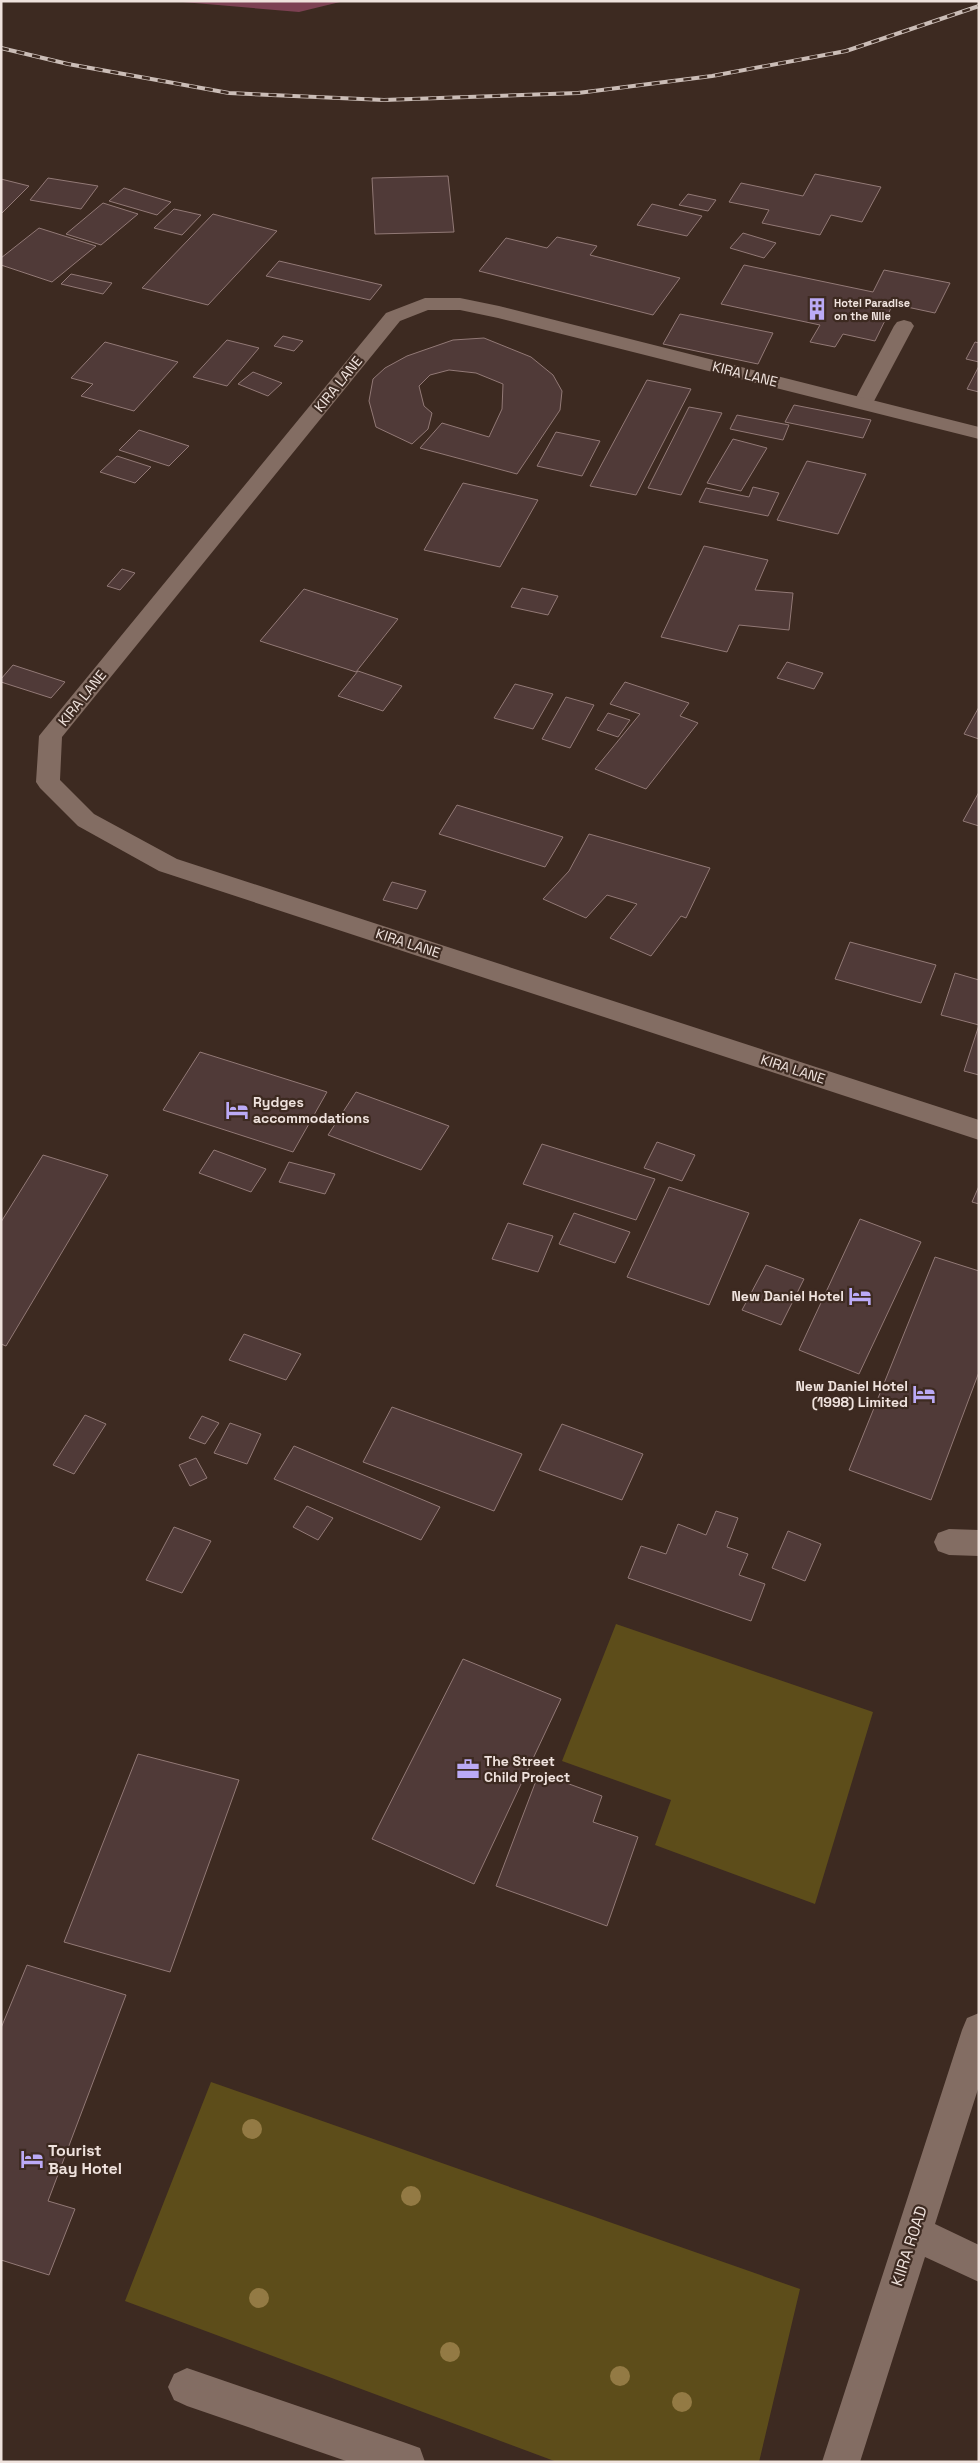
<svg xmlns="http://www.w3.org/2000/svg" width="980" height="2463" viewBox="0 0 980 2463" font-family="'Space Grotesk',sans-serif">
  <rect width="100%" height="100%" fill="#3d2a21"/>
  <path fill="#5d4d1a" d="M616 1624 873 1712 815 1904 655 1845 671 1800 562 1761Z
    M211 2082 800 2289 759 2462H557L125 2301Z"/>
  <path fill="#7d4153" d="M171 1H344L299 12Z"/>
  <path fill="#503a38" stroke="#927976" d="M815 174 881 187 862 222 831 215 820 235 762 223 769 210 729 202 741 183 803 196Z
    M448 176 454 232 375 234 372 178Z
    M48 178 98 186 81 209 30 200Z
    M1 179 29 186 1 214Z
    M124 188 171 202 157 215 109 201Z
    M688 194 716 200 708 211 679 205Z
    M103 203 138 214 101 245 66 234Z
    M652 204 702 216 687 236 637 225Z
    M174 209 201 215 182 235 154 228Z
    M213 214 277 231 208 305 142 288Z
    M39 228 96 246 52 282 1 265V258Z
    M743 233 776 243 764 258 730 248Z
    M557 237 597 246 590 255 680 278 653 315 479 271 506 238 547 248Z
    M279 261 382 285 370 300 266 276Z
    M744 265 873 292 884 270 950 283 935 313 893 304 875 341 843 334 835 347 810 342 820 325 721 304Z
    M71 274 112 283 103 294 61 284Z
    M680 314 773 333 758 364 663 344Z
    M283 336 303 341 294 351 274 346Z
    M484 338 531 357 553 375 562 391 560 410 517 474 420 448 442 423 489 437 502 409 503 384 476 373 449 370 430 375 419 386 424 406 432 413 428 429 412 444 376 427 369 401 373 379 385 368 407 356 453 340Z
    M227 340 259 348 227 386 193 377Z
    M105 342 178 362 134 411 81 396 93 384 71 378Z
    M975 342 979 343V362L966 359Z
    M979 366V392L967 389Z
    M253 372 282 383 268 396 238 384Z
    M647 380 691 389 636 495 590 486Z
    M794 405 871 420 863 438 785 422Z
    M689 407 722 413 681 495 648 488Z
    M737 415 789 425 783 440 730 429Z
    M139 430 189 446 169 466 119 450Z
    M556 432 600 441 582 476 537 466Z
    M733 439 767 448 741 491 707 483Z
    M117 456 151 467 135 483 100 472Z
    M807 461 866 474 838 534 777 520Z
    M463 483 538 500 500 567 424 550Z
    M753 487 779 493 768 516 699 502 706 488 749 497Z
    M704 546 768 560 755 590 793 593 789 630 739 625 727 652 661 637Z
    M122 569 135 573 120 590 107 586Z
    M522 588 558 596 548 615 511 607Z
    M304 589 398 619 356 672 260 641Z
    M787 662 823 673 814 689 777 678Z
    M13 665 65 682 51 698 1 682V679Z
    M358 671 402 686 383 711 338 696Z
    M625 682 689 703 680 716 698 723 646 789 595 769 640 714 610 704Z
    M515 684 553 694 533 729 494 718Z
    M566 697 594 705 570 748 542 739Z
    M979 707V739L964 734Z
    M608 713 630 720 618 737 597 730Z
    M979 792V826L963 821Z
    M457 805 563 837 545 867 439 834Z
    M589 834 710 868 686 918 681 916 651 956 610 938 637 904 607 895 586 918 543 899 569 871Z
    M392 882 426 891 417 909 383 900Z
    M850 942 936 965 921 1003 835 979Z
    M955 973 979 980V1075L964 1071 979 1025 941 1015Z
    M200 1052 327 1092 293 1152 163 1110Z
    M356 1092 449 1126 421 1170 328 1135Z
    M657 1142 695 1155 682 1181 644 1168Z
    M542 1144 655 1179 636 1220 523 1184Z
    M214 1150 266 1169 251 1192 199 1173Z
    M43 1155 108 1175 6 1346 1 1344V1222Z
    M289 1162 335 1174 325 1194 279 1182Z
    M979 1186V1204L972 1202Z
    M669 1187 749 1213 709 1305 627 1277Z
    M574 1213 630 1232 615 1263 559 1244Z
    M860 1219 921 1242 859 1374 799 1350Z
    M508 1223 553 1236 538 1272 492 1259Z
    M935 1257 979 1271V1372L931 1500 849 1470Z
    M766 1265 804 1279 781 1325 742 1310Z
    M244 1334 301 1354 286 1380 229 1360Z
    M392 1407 522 1454 494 1511 363 1462Z
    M85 1415 106 1424 74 1474 53 1465Z
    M202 1416 219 1423 205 1444 189 1438Z
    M230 1423 261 1434 247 1464 214 1453Z
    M562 1424 643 1454 622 1500 539 1470Z
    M294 1446 440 1507 421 1540 274 1479Z
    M196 1458 207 1478 190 1486 179 1465Z
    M307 1506 333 1518 318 1540 293 1527Z
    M716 1511 738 1518 727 1547 748 1554 739 1575 765 1584 751 1621 628 1578 641 1546 666 1554 678 1524 706 1535Z
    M174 1527 211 1541 182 1593 146 1580Z
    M788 1531 821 1544 805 1581 772 1568Z
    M463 1659 561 1699 474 1884 372 1839Z
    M138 1754 239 1780 170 1972 64 1942Z
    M539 1773 602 1796 593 1822 638 1837 607 1926 496 1886Z
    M27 1965 126 1995 48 2201 75 2209 49 2275 1 2260V2028Z"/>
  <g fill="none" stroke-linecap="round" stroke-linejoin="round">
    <path fill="#836d63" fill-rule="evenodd" d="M904 320 911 322 914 326 873 403 870 407 863 409 856 407 853 403 894 326 897 322Z"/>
    <path fill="#836d63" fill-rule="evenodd" d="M425 298H460L499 306 979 427V439L498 318 460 310H428L400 321 62 737 60 780 94 814 177 859 979 1120V1140L159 871 78 826 40 788 36 782 39 736 43 731 386 313Z
      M949 1529 979 1530V1556L949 1555 938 1551 934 1542 938 1533Z
      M979 2013V2086L935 2224 979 2245V2282L925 2257 860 2462H822L962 2030 967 2018Z
      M187 2368 406 2443 420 2448 425 2462H349L187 2406 174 2400 168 2387 174 2374Z"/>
    <defs>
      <path id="rail" d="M1 48 68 64 229 93 384 100 578 93 712 76 846 51 979 6"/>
    </defs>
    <use href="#rail" stroke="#cbbdb7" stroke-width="4"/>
    <use href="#rail" stroke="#3d2a21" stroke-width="2.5" stroke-dasharray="8" stroke-linecap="butt"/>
  </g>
  <g fill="#937a44">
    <circle cx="252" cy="2129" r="10"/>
    <circle cx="411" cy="2196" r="10"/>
    <circle cx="259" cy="2298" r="10"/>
    <circle cx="450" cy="2352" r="10"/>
    <circle cx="620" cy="2376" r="10"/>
    <circle cx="682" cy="2402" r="10"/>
  </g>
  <defs>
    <symbol id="building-bare" viewBox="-9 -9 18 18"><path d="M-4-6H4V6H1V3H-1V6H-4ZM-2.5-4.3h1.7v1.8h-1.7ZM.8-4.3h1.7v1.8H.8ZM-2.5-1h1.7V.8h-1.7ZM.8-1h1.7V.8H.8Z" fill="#bbaaf6" stroke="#3d2a21" stroke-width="2.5" paint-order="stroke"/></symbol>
    <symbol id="hotel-bare" viewBox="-9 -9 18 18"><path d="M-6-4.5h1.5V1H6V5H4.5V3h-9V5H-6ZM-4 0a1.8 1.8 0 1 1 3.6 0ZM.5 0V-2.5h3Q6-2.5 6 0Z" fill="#bbaaf6" stroke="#3d2a21" stroke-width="2.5" paint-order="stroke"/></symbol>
    <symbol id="office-bare" viewBox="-9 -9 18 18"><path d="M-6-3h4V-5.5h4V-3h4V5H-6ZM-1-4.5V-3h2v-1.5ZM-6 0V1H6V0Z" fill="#bbaaf6" stroke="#3d2a21" stroke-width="2.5" paint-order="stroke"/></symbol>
  </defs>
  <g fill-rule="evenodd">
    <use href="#building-bare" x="801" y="293" width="32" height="32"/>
    <use href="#hotel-bare" x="221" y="1094" width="32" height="32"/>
    <use href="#hotel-bare" x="844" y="1280" width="32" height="32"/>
    <use href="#hotel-bare" x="908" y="1378" width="32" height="32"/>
    <use href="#office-bare" x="452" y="1753" width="32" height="32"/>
    <use href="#hotel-bare" x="16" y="2143" width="32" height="32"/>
  </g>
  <g text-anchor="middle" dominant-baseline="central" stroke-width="4.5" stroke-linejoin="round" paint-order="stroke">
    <g font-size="11" font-weight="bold" fill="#efe2dd" stroke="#3d2a21" text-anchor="start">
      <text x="834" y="303">Hotel Paradise<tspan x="834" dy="13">on the Nile</tspan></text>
    </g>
    <g font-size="14" fill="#efe2dd" stroke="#3d2a21">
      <text transform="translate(745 374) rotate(14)">KIRA LANE</text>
      <text transform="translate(338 384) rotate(-51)">KIRA LANE</text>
      <text transform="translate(82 698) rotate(-51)">KIRA LANE</text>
      <text transform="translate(408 943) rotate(18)">KIRA LANE</text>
      <text transform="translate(793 1069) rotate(18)">KIRA LANE</text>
    </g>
    <g font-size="14" font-weight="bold" fill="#efe2dd" stroke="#3d2a21" text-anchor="start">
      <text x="253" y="1102">Rydges<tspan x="253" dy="16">accommodations</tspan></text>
      <text x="844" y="1296" text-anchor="end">New Daniel Hotel</text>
      <text x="908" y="1386" text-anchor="end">New Daniel Hotel<tspan x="908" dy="16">(1998) Limited</tspan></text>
      <text x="484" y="1761">The Street<tspan x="484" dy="16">Child Project</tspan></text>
    </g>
    <g font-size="16" font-weight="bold" fill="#efe2dd" stroke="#3d2a21" text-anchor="start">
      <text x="48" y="2150">Tourist<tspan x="48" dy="18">Bay Hotel</tspan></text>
    </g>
    <g font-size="16" fill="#efe2dd" stroke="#3d2a21">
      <text transform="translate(909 2246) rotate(-72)">KIIRA ROAD</text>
    </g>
  </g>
  <rect width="980" height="2463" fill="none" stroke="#efe2dd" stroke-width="5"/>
</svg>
